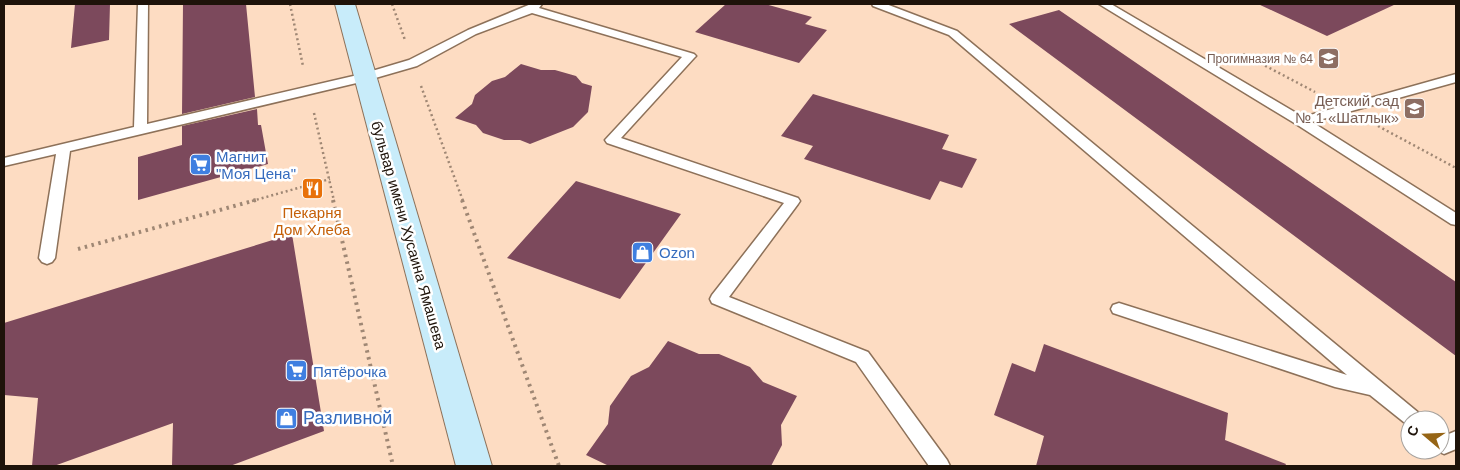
<svg xmlns="http://www.w3.org/2000/svg" width="1460" height="470" viewBox="0 0 1460 470" font-family="Helvetica,sans-serif">
  <rect width="100%" height="100%" fill="#fddcc2"/>
  <path fill="#7c495c" d="M75 4H110L109 40 71 48Z
    M183 4H246L255 97 182 114Z
    M726 4H765L812 17 805 24 827 30 799 63 695 32Z
    M1258 4H1396L1327 36Z
    M1059 10 1456 282V356L1009 24Z
    M521 64 541 70H555L576 76 582 83 592 86 588 112 573 127 530 144 520 140H504L483 133 476 125 455 118 472 104 475 95 492 81 505 77Z
    M813 94 949 135 942 149 977 159 962 188 940 181 930 200 804 159 813 146 781 136Z
    M257 109 258 125H261L268 164 138 200V157L182 145V126Z
    M576 181 681 214 620 299 507 258Z
    M292 234 324 431 230 466H172L173 423 54 466H32L38 398 4 395V323Z
    M668 341 699 354H719L750 367 763 382 797 396 781 425 782 445 771 466H609L586 455 608 424 610 406 631 376 649 367Z
    M1044 344 1228 413 1225 440 1286 464 1285 466H1036L1044 436 994 415 1012 363 1035 372Z"/>
  <g fill="none" stroke-linecap="round" stroke-linejoin="round">
    <defs>
      <path id="lane" d="M138 4H148L147 124 362 74 409 60 468 30 531 4H542L539 8 694 54 696 56 694 58 621 138 798 198 800 201 798 204 729 297 868 352 947 460 950 466H929L856 362 712 303 710 299 712 295 784 203 607 143 605 140 682 57 532 13 476 34 417 66 365 81 70 151 55 258 52 262 47 264 42 262 39 258 56 154 4 166V158L134 127Z
        M872 4H886L957 31 1420 414 1422 420H1410V427L1370 395 1335 387 1113 313 1111 309 1113 305 1119 303 1347 375 949 35 873 6Z
        M1099 4H1111L1303 117 1456 74V82L1312 122 1456 213V225L1451 224 1296 124Z
        M1456 431V449L1444 454 1435 450H1440V435L1444 436Z"/>
      <path id="secondary" d="M335 4H355L492 466H456Z"/>
    </defs>
    <use href="#lane" stroke="#8d7159" stroke-width="3"/>
    <use href="#secondary" stroke="#8d7159" stroke-width="2"/>
    <path stroke="#9f8774" stroke-width="2.5" stroke-dasharray="2 3" stroke-linecap="butt" d="M290 4 303 66
      M392 4 405 40
      M1243 54 1315 92
      M421 86 463 201
      M314 113 334 201
      M1378 126 1456 168
      M252 201 330 179"/>
    <path stroke="#9f8774" stroke-width="4" stroke-dasharray="2.5 4.5" stroke-linecap="butt" d="M333 200 393 466
      M462 200 559 466
      M78 249 256 200"/>
    <use href="#lane" fill="#fff" fill-rule="evenodd"/>
    <use href="#secondary" fill="#c8ecfa" fill-rule="evenodd"/>
  </g>
  <defs>
    <symbol id="school-square" viewBox="-11 -11 22 22"><rect x="-9" y="-9" width="18" height="18" rx="4" fill="#8d6e63" stroke="#fff"/><path d="M0-5L7-2L0 1L-7-2ZM-4 1L0 2.5L4 1V4Q0 6-4 4Z" fill="#fff"/></symbol>
    <symbol id="supermarket-square" viewBox="-11 -11 22 22"><rect x="-9" y="-9" width="18" height="18" rx="4" fill="#3f7fe0" stroke="#fff"/><path d="M-6-5.5h2.5l.6 2H6L4.5 2H-2.5L-4.4-4H-6ZM-1.5 3.2a1.3 1.3 0 1 0 .1 0ZM3 3.2a1.3 1.3 0 1 0 .1 0Z" fill="#fff"/></symbol>
    <symbol id="restaurant-square" viewBox="-11 -11 22 22"><rect x="-9" y="-9" width="18" height="18" rx="4" fill="#e8710a" stroke="#fff"/><path d="M-5-6h1v4h1v-4h1v4h1v-4h1v5L-1.5 .5V6h-2V.5L-5-1ZM5-6V6H3V1.5H1.5Q1.5-4 5-6Z" fill="#fff"/></symbol>
    <symbol id="shop-square" viewBox="-11 -11 22 22"><rect x="-9" y="-9" width="18" height="18" rx="4" fill="#3f7fe0" stroke="#fff"/><path d="M-5-2.5h2.3a2.7 3.5 0 0 1 5.4 0H5L5.5 6h-11ZM-1.5-2.5h3a1.5 2.3 0 0 0-3 0Z" fill="#fff"/></symbol>
  </defs>
  <g fill-rule="evenodd">
    <use href="#school-square" x="1316" y="46" width="25" height="25"/>
    <use href="#school-square" x="1402" y="96" width="25" height="25"/>
    <use href="#supermarket-square" x="188" y="152" width="25" height="25"/>
    <use href="#restaurant-square" x="300" y="176" width="25" height="25"/>
    <use href="#shop-square" x="630" y="240" width="25" height="25"/>
    <use href="#supermarket-square" x="284" y="358" width="25" height="25"/>
    <use href="#shop-square" x="274" y="406" width="25" height="25"/>
  </g>
  <g text-anchor="middle" dominant-baseline="central" stroke-width="5" stroke-linejoin="round" paint-order="stroke">
    <g font-size="12" fill="#785e54" stroke="#fff" text-anchor="end">
      <text x="1313" y="59">Прогимназия № 64</text>
    </g>
    <g font-size="15" fill="#785e54" stroke="#fff" text-anchor="end">
      <text x="1399" y="100">Детский сад<tspan x="1399" dy="17">№ 1 «Шатлык»</tspan></text>
    </g>
    <g font-size="15" fill="#366cbe" stroke="#fff" text-anchor="start">
      <text x="216" y="156">Магнит<tspan x="216" dy="17">"Моя Цена"</tspan></text>
      <text x="659" y="252">Ozon</text>
      <text x="313" y="371">Пятёрочка</text>
    </g>
    <g font-size="15" fill="#c56008" stroke="#fff">
      <text x="312" y="212">Пекарня<tspan x="312" dy="17">Дом Хлеба</tspan></text>
    </g>
    <g font-size="15" fill="#1e130a" stroke="#fff">
      <text transform="translate(409 235) rotate(74)">бульвар имени Хусаина Ямашева</text>
    </g>
    <g font-size="18" fill="#366cbe" stroke="#fff" text-anchor="start">
      <text x="303" y="418">Разливной</text>
    </g>
  </g>
  <rect width="1460" height="470" fill="none" stroke="#1e130a" stroke-width="10"/>
  <g transform="translate(1425 435) rotate(289)"><circle r="24" fill="#ffffff" stroke="#a5a19d"/>
  <path d="M0-4L9 19L0 12L-9 19Z" fill="#966516"/>
  <text y="-8" font-size="14" font-weight="bold" text-anchor="middle" fill="#1e130a">С</text>
  </g>
</svg>
